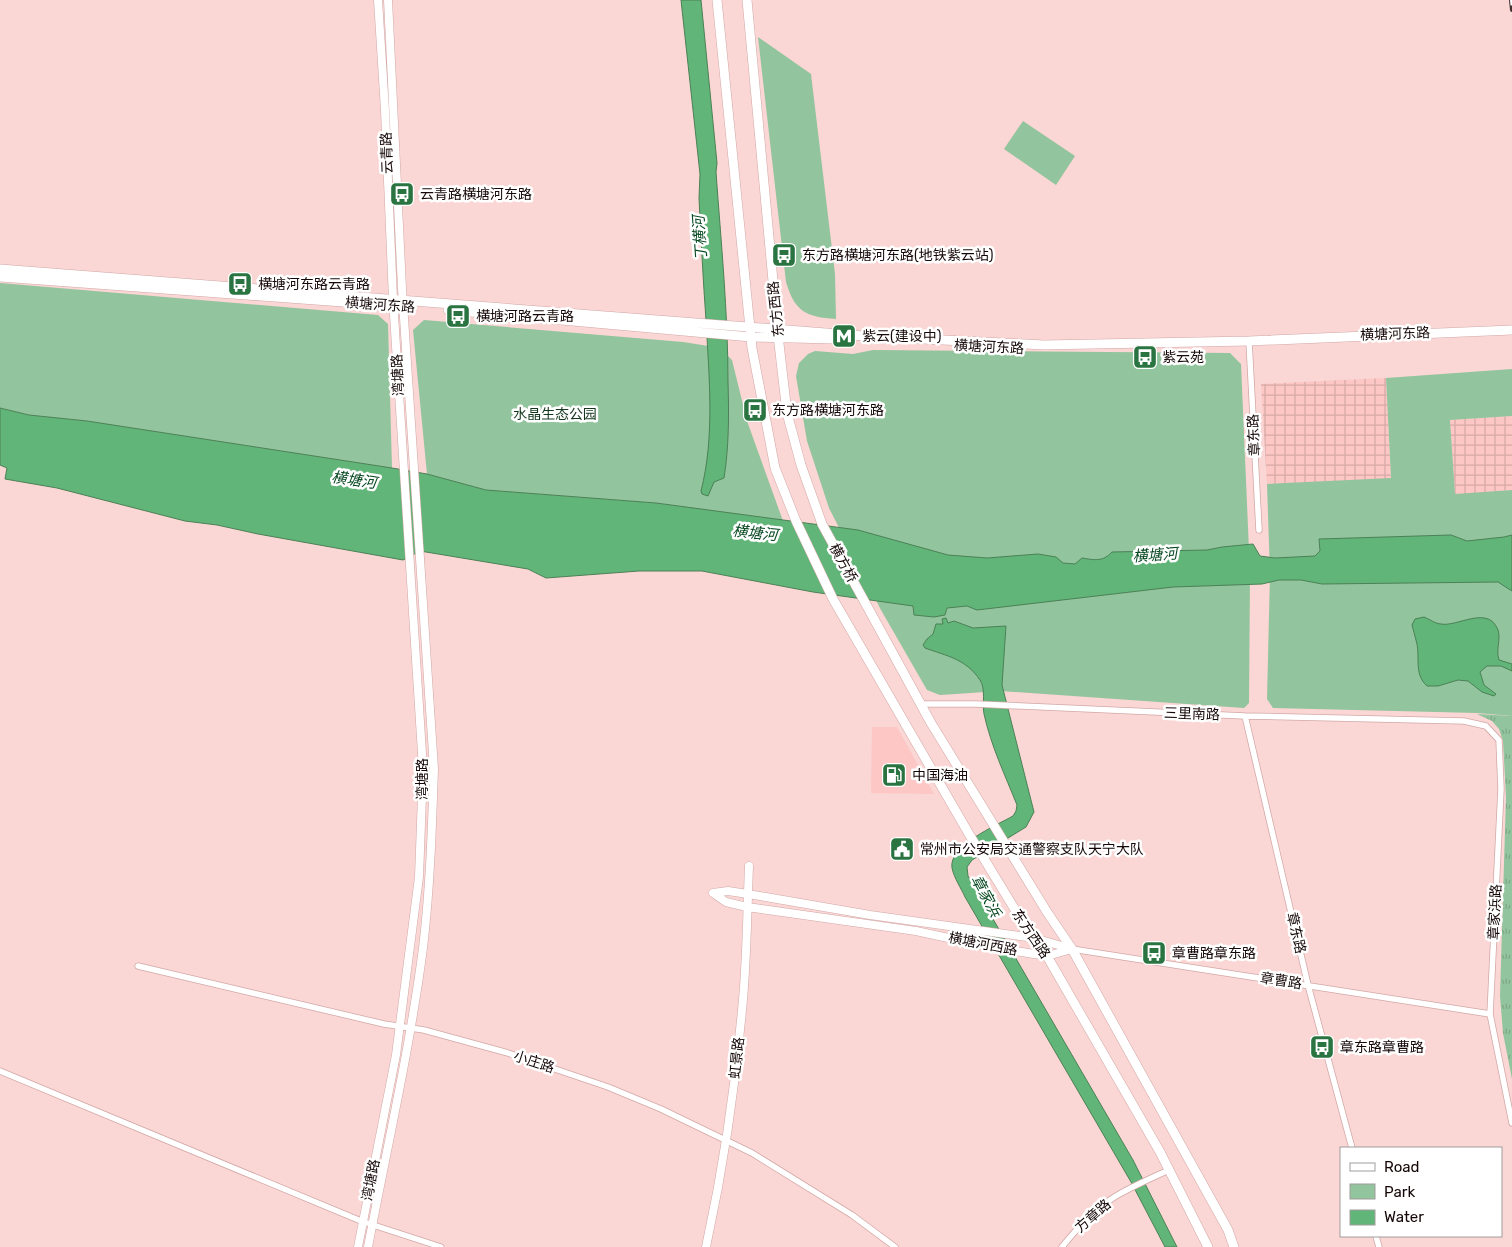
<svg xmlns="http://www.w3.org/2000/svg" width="1512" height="1247" viewBox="0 0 1512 1247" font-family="Rubik,'Noto Sans SC',sans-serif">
  <defs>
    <pattern id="industrial-grid" width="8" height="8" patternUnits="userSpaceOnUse" patternTransform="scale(1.25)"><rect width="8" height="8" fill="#fcc7c5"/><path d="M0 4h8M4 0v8" fill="none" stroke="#d7a9a8"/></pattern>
    <pattern id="grass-tufts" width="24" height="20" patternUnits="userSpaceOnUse" patternTransform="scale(1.25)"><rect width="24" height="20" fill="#92c49d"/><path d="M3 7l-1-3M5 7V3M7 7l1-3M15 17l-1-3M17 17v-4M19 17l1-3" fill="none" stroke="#7da786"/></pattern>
  </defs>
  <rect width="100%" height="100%" fill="#fad6d4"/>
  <path fill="#fcc7c5" d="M872 727H897L934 794 871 793Z"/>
  <path fill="url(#industrial-grid)" d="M1386 378 1391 479 1267 484 1261 384Z
    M1512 416V490L1455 495 1450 420Z"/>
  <path fill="url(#grass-tufts)" d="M1477 714 1512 716V1079L1503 1033 1500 996 1506 797 1503 741 1499 729 1492 721Z"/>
  <path fill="#92c49d" d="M758 37 811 74 835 274 836 319C806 317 795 312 786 282Z
    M1023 121 1075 156 1056 185 1004 149Z
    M0 283 378 315 388 324 392 468 87 421 29 415 0 408Z
    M424 320 683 342 715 347 723 351 732 360 747 421 783 521 656 503 486 490 427 474 413 330Z
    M873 350 1230 353 1241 364 1250 574 1249 703 1244 708 1000 691 940 695 927 690 881 610 829 508 807 441 796 376 799 363 808 354 815 351 853 354Z
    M1512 369V416L1450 420 1455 494 1512 490V716L1477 713 1273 708 1267 699 1270 574 1267 484 1391 478 1386 378Z"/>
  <path fill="#62b578" stroke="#4b8156" d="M681 0H701L717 163 716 172C721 242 728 312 728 383 729 415 729 446 724 478L714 482 708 496 702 494 701 491C715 437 709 376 706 320 703 279 701 239 699 198L700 174Z
    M0 408 29 415 87 421 392 468 427 474 486 490 656 503 858 530 948 555 987 558 1038 554 1056 557 1063 563 1075 564 1082 558C1094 560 1103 562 1112 552L1207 550 1222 547 1253 544 1260 556 1275 558 1315 556 1320 551 1319 539 1451 535 1467 541 1504 537 1512 535V591L1498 582 1322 584 1301 580H1279L1262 584 1173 587 977 610 967 606 947 608 945 615 934 617 914 615 913 606 813 592 702 571H639L546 578 528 569 420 551 403 560 258 534 217 525 185 521 57 488 5 479 7 468 0 465Z
    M1424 617C1429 619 1436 624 1441 624 1456 627 1485 607 1496 626 1503 636 1495 648 1499 660L1512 664V671L1501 666H1487L1480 672 1484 685 1496 694 1494 696 1482 692 1468 681 1458 680 1438 686H1427C1413 673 1421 657 1416 640 1415 635 1413 630 1412 625L1415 619Z
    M946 618 948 623 954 621 973 628 1006 626 1002 685 1034 812 1026 827 972 860 967 867 968 876 1133 1160 1177 1247H1165L1131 1182 965 897C961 888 954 878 952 868 948 846 997 825 1013 816L1016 811 1017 805C1005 775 991 746 984 714 982 704 986 689 980 680 966 659 947 656 925 648L923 645 927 639 933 634 936 624H943L942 619Z"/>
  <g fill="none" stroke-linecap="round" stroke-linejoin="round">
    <defs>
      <path id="minor" d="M1249 341 1259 530
        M920 704H976L1245 716 1464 721 1486 726 1499 740 1501 789 1490 1014 1512 1123
        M1245 716 1308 985 1352 1148
        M1072 949 1490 1014
        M138 966 384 1024 424 1030 508 1053 608 1087 661 1109 752 1153 852 1215 895 1247
        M0 1071 361 1221 441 1247
        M1376 1236 1379 1247
        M1062 1247C1077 1228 1095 1209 1116 1196 1133 1186 1151 1178 1169 1170"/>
      <path id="tertiary" d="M713 893 726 902 747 907 916 931 990 947 1047 956 1072 949
        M713 893 728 891 748 894 870 915 1034 938 1072 949
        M358 1247 396 1055 419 877 423 769 393 299 385 110 378 0
        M368 1247C387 1147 410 1048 423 948 430 889 432 829 434 769L402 288 388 0
        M706 1247C723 1169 735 1090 742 1010 747 963 747 914 749 866"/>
      <path id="secondary" d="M0 269 864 336 1044 345 1249 341 1512 330
        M0 277 411 307
        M448 310 751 337 834 339"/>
      <path id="primary" d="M717 0 752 348 775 468 796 521 833 599 969 834 1014 908 1047 956 1160 1152 1208 1247
        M747 0 778 335 787 413 801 465 822 524 931 723 1047 912 1072 949 1228 1230 1234 1247"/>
    </defs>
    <use href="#minor" stroke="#d2a8a6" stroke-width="7"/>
    <use href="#tertiary" stroke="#d2a8a6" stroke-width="9"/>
    <use href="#secondary" stroke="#d2a8a6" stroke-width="10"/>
    <use href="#primary" stroke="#d2a8a6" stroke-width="10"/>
    <use href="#minor" stroke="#fff" stroke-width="5.5"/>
    <use href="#tertiary" stroke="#fff" stroke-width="8"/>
    <use href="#secondary" stroke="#fff" stroke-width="9"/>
    <use href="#primary" stroke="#fff" stroke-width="9"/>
    <defs>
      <path id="rail" d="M1511 0 1512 10"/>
    </defs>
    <use href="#rail" stroke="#433130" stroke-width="4"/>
    <use href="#rail" stroke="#fff" stroke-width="2" stroke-dasharray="5.5" stroke-linecap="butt"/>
  </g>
  <defs>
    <symbol id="bus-square" viewBox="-11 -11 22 22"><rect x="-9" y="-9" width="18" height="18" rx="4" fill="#2a7441" stroke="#fff"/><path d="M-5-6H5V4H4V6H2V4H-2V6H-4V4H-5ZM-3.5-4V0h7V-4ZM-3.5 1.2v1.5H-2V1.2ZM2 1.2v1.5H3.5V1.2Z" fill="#fff"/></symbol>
    <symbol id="metro-square" viewBox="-11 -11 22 22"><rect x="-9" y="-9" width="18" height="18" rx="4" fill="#2a7441" stroke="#fff"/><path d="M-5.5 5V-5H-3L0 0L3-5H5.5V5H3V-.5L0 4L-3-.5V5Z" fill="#fff"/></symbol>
    <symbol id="fuel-square" viewBox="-11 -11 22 22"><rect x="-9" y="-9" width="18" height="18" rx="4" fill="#2a7441" stroke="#fff"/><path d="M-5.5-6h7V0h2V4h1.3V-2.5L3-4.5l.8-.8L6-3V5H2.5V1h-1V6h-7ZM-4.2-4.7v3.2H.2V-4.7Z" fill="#fff"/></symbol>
    <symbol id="civic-square" viewBox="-11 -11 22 22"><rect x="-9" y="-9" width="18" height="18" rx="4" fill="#2a7441" stroke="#fff"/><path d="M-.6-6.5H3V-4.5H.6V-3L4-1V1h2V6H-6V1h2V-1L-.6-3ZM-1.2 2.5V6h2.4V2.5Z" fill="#fff"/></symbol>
  </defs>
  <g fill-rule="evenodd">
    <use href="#bus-square" x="388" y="180" width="28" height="28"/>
    <use href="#bus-square" x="770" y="241" width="28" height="28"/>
    <use href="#bus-square" x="226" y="270" width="28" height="28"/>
    <use href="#bus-square" x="444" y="302" width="28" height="28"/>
    <use href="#metro-square" x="830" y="322" width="28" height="28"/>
    <use href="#bus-square" x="1131" y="343" width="28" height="28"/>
    <use href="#bus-square" x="741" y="396" width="28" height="28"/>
    <use href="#fuel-square" x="880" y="761" width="28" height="28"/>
    <use href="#civic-square" x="888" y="835" width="28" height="28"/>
    <use href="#bus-square" x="1140" y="939" width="28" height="28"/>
    <use href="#bus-square" x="1308" y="1033" width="28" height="28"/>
  </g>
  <g text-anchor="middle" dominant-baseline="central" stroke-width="5" stroke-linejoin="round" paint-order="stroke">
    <g font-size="14" fill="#150707" stroke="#fff">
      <text transform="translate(387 153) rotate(-92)">云青路</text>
      <text transform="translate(380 305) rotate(4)">横塘河东路</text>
      <text transform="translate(776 309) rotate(-96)">东方西路</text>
      <text transform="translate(1395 334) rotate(-2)">横塘河东路</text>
      <text transform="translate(989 347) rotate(3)">横塘河东路</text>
      <text transform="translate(398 375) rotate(-93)">湾塘路</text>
      <text transform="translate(1254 435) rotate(-93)">章东路</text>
      <text transform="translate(843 563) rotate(61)">横方桥</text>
      <text transform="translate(1192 714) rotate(2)">三里南路</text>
      <text transform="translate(422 779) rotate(-90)">湾塘路</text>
      <text transform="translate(1495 912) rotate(-87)">章家浜路</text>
      <text transform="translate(1296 933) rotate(77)">章东路</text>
      <text transform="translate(1031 934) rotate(56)">东方西路</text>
      <text transform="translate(983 944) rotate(11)">横塘河西路</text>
      <text transform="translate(1281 981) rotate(9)">章曹路</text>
      <text transform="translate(737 1058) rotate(-84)">虹景路</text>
      <text transform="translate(534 1062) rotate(18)">小庄路</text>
      <text transform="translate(371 1180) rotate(-79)">湾塘路</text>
      <text transform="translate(1093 1216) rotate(-41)">方章路</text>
    </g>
    <g font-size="14" fill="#150707" stroke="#fff" text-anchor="start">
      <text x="420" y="194">云青路横塘河东路</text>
      <text x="802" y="255">东方路横塘河东路(地铁紫云站)</text>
      <text x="258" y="284">横塘河东路云青路</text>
      <text x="476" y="316">横塘河路云青路</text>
      <text x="862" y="336">紫云(建设中)</text>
      <text x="1162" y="357">紫云苑</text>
      <text x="772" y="410">东方路横塘河东路</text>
      <text x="912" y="775">中国海油</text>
      <text x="920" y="849">常州市公安局交通警察支队天宁大队</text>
      <text x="1172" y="953">章曹路章东路</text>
      <text x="1340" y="1047">章东路章曹路</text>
    </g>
    <g font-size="14" fill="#14371e" stroke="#fff">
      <text x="555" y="414">水晶生态公园</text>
    </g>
    <g font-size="15" font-style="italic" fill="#084922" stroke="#fff">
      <text transform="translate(700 238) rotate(-94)">丁横河</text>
      <text transform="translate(354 480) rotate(8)">横塘河</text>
      <text transform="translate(755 533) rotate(6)">横塘河</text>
      <text transform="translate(1155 555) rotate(-4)">横塘河</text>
      <text transform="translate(986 896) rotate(62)">章家浜</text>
    </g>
  </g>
  <rect x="1340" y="1147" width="162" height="90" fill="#ffffff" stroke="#a19c9c"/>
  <rect x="1350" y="1163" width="25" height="8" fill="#ffffff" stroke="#a19c9c"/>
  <text x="1384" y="1172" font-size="15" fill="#150707">Road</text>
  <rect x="1350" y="1184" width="25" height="15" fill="#92c49d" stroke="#a19c9c"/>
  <text x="1384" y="1197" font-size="15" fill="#150707">Park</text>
  <rect x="1350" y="1210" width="25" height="15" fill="#62b578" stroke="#a19c9c"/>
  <text x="1384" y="1222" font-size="15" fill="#150707">Water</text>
</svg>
